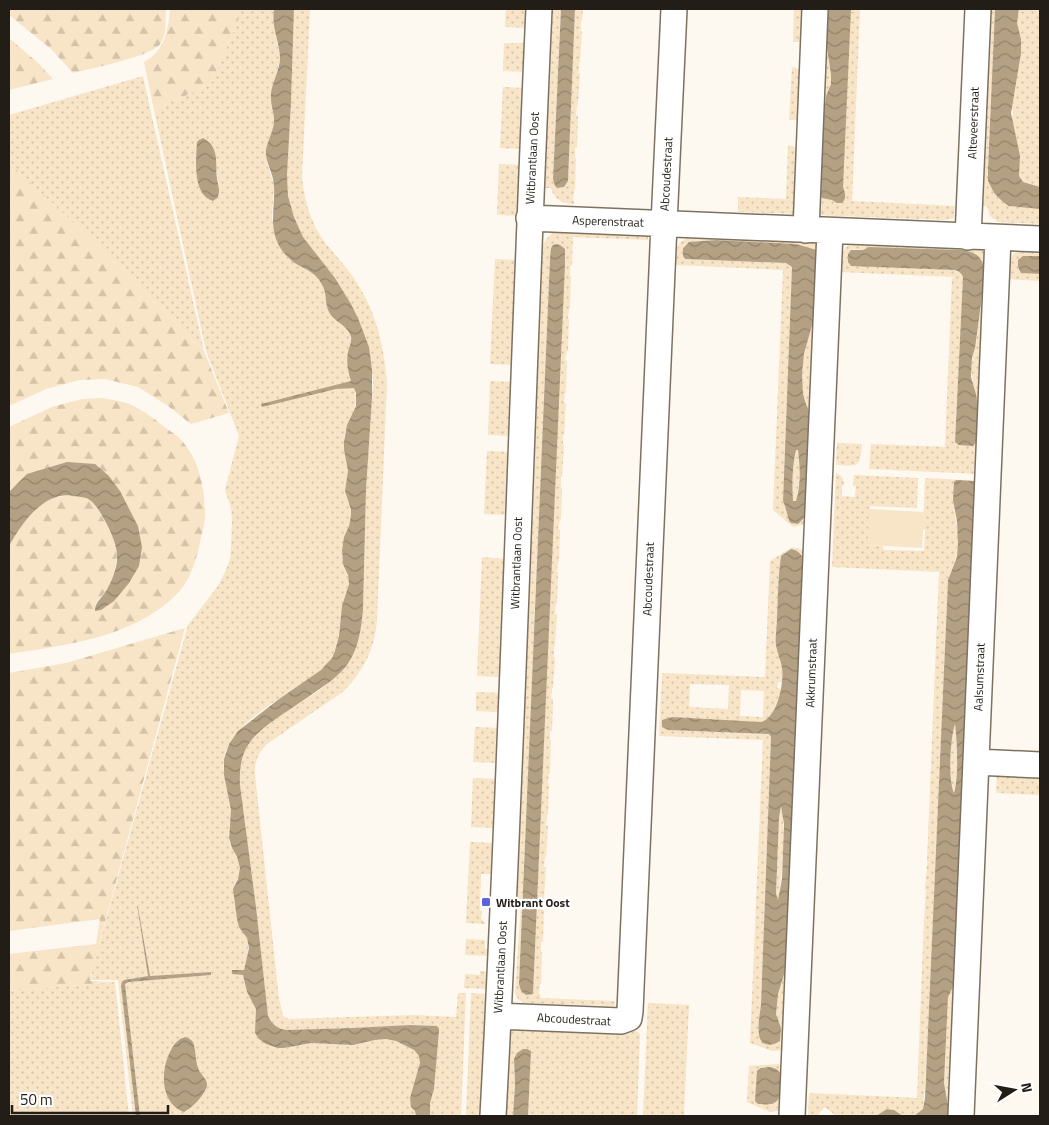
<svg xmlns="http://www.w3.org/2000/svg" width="1049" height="1125" viewBox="0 0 1049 1125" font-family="'Titillium Web',sans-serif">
  <defs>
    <pattern id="grass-dots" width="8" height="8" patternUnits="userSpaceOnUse" patternTransform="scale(1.25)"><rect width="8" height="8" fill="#f8e4c6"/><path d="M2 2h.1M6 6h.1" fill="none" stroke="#d4c3a9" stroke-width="1.8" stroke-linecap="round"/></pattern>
    <pattern id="forest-firs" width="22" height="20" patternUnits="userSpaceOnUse" patternTransform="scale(1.25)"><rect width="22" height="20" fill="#f8e4c6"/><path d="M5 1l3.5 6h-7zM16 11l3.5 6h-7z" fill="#d4c3a9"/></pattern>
    <pattern id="water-waves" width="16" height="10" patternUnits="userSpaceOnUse" patternTransform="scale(1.25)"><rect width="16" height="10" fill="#b4a184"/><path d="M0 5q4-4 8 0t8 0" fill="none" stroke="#92836b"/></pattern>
  </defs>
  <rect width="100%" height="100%" fill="#fdf8f0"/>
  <path fill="url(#grass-dots)" fill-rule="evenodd" d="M238 9H274L273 18 280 57 277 73 272 87 274 126 266 151 267 162 274 185 272 216 274 232 276 239 284 253 290 259 314 274 318 278 325 289 327 308 334 318 347 328 349 332 351 340 347 359 349 374 352 382 261 405 336 389 354 387C361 410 345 420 344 442 343 452 347 461 348 472 348 479 344 487 346 494 347 500 350 506 351 512 352 525 343 536 342 549 341 562 348 570 349 582 349 589 345 594 344 600 338 621 343 644 329 662 321 672 310 678 299 685 276 701 234 725 225 753 220 772 229 791 231 809 232 820 227 829 229 839 230 850 239 857 240 868 240 875 236 879 235 886 234 891 243 925 245 934 252 947 246 957 244 970H233L232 973 243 975 247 992 255 1005 257 1013 272 1046 284 1048 311 1043 353 1045 375 1040 386 1039 396 1041 414 1050 419 1056 420 1063 413 1109 415 1111 416 1116H140L125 984 129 982 211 975 210 972 150 976 138 907H137L148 976 125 980 121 986 136 1116H133L118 980H91L93 967 188 625 218 586 226 570 230 559 231 549 232 519 231 508 225 490 239 436 206 351 154 110 211 84 239 18ZM201 139 217 172 219 188 213 201 208 199 197 142ZM185 1037 199 1071 205 1078 204 1093 197 1101 186 1112 167 1060C170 1051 175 1040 185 1037Z
    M294 9H310L302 176C304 201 311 224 326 244 335 255 345 265 353 277 376 311 383 341 387 382L377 620C375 648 364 670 344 691L267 744C258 753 254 763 255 775L279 999 283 1016 289 1019 414 1015 456 1017 458 993H466L461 1116H430V1103L434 1089 439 1031V1029L437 1026 410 1025 352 1028 287 1030C278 1029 272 1025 268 1017L256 907 240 785C238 746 254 734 283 714 305 700 334 683 349 661 359 646 361 627 363 610L366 490 373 384 372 370 358 318 351 304 335 278 303 237 294 217 288 196 287 175 291 102Z
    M506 9H530L529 28 505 27Z
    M552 9H561L553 179 558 188H562L568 181 575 9H583L582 21H581V30L579 31H582L580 63H579V72L578 73H580L578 105H577L576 115 578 116 577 147 575 148V157H574L576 158 575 190H574L573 199H572L574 200V204C563 203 555 201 551 188H545Z
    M794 9H810L802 42H793Z
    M822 9H860L852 201 955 206 954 218 946 220 813 215Z
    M991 9H995L988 169V181L994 193 1003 202 1009 206 1040 209V224L998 222 990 216 987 206H983L986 115H988V109H987Z
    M1019 9H1040V187L1023 182 1019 176V154L1011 116H1013V110H1011L1021 39 1017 23Z
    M504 43H528V72L503 71Z
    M792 67 796 68 803 73 798 120H789Z
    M143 76 204 351 109 256 9 163V115Z
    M503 87 527 88 524 149 500 148Z
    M788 145 793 146 800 152 801 214 738 212V197L786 199Z
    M499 164 523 165 521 216 497 215Z
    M557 230 648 234V240L573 237 572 266H570V275L569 276H571L570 308 569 309 568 318H567L569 319 568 351H567L565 360 567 361 566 393H565L564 402H563L566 403 564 435H563V444L562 445H564L562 477H561V486L560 487 562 488 561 519 560 520 558 529 560 530 559 562H558L557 571H556L558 572 557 604H556L555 613 554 614H557L555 646H554V655L553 656 555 657V659L553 688 552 689 551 698 553 699 552 731H550V740H549L551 741 550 773H549L548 782H547L549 783 548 815H547L546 824 545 825H548L546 857H545L544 867H546L544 899H543L542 909 544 910 543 941 541 942V951H540L542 952 541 984H540L539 993 538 994H540L541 998 615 1001V1006L524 1003 518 999 515 993 521 903H514L542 249C544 240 549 235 557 230ZM565 249 533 993 526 995 521 991 519 984 550 258Z
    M690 234 806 238C816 242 822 248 822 259L810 523 793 527 773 510 783 270 676 265C676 253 675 240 690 238ZM716 240 796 244 817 250 819 253 816 311 804 354 802 374 803 394 806 404 810 413 811 421 808 494 804 518 798 524 791 523 789 521 785 506 783 501 792 267 786 263 685 259 683 256C683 254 683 248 683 247 687 240 709 241 716 240Z
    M851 243 981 248 987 253 981 474 869 469 871 444 947 447 945 446 952 278H954V277L840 272C841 260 840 251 851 243ZM869 247 962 250 978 256 983 264 985 274 975 348C970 367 971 376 976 394L955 442 963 277 960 273 955 270 848 262V254L853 249 863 250Z
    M1040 249V256H1023L1022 273 1040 274V281L1008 279C1010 249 1012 251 1040 249Z
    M495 259 519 260 515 365 490 364Z
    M490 381 514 382 512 436 488 435Z
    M837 443 862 444C860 468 859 466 836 465Z
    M796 450H798C800 467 800 484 796 501H793C792 484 792 467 796 450Z
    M487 451 511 452 508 515 484 514Z
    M836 473C842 475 844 479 844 485L842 486V496L855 497 856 486H853L854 475 918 478 917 508 870 506 868 545 883 546 884 550 924 551 925 530 923 529 925 478 981 481 951 1113 944 1083 948 997 956 980 976 483 954 508C957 523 960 541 957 557 955 565 950 572 948 580L927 1056 923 1109 914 1116H903L894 1110 887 1109 876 1116H836L825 1107 817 1116H808L809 1093 919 1098V1097H917L924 919 926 891H928L925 890 927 863H929L927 862 939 572H941L832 567Z
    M792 547 809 551 788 1050 772 1051 750 1043 763 740 659 736 662 673 765 677 770 561ZM791 549H795L787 965 778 994 776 1014 781 1028 773 1045 764 1044 758 1033 761 1005 771 737 769 734 668 730 672 717 761 722C773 718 778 700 782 689L777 688 778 682H782V666L776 645 779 572 781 556ZM690 684 729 685 728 709 689 707ZM741 690 764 691 763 717 740 716Z
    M482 557 506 559 501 677 477 676Z
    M476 692 501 693 500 712 476 711Z
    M955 723C956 745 960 773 953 794L950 783 951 734Z
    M475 727 499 728 497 763 473 762Z
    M997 774H1040V795L996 793Z
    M473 778 497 779 495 828 471 827Z
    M782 803C785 836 783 869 778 902L776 894 779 818Z
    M470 842 494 843 493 874H481L480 910 482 911 481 919 486 924 466 923Z
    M466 939 485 940V949H490L489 956 465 955Z
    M480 971 489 972 488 989 464 988 465 974 480 975Z
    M115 982 129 1116H9V991Z
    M471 993 488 994 483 1116H466Z
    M648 1003 689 1005 684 1116H643Z
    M515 1028 634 1029 640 1034 637 1116H528L531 1052 514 1062 515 1085 513 1116H505L509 1037 510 1033Z
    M778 1064 787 1066 785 1110 770 1112 747 1102 749 1066ZM769 1067H772L771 1104H758Z"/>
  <path fill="url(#forest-firs)" d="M9 9H166C165 20 167 33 161 43 154 56 89 69 73 73L51 49 9 15Z
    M170 9H238L239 18 211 84 154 110 144 62C165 51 168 31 170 9Z
    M9 38 38 63 53 79 9 90Z
    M9 163 109 256 204 351 229 413 191 424 168 406 138 387 105 379 79 380 46 389 9 406Z
    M103 398C112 400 121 401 129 404 140 408 155 419 164 427 170 431 177 435 182 441 200 461 205 490 205 516 205 524 202 533 200 542 196 561 190 582 175 596 131 638 66 645 9 654V546L18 530 38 507 52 498 71 495 88 498 98 509 113 537 117 556 114 574 106 591 95 604 101 610 138 526 120 491 14 487 9 492V427L52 407 82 399Z
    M185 628 99 944 90 981 115 982 9 991V954L96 944 100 919 9 931V673L66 663Z"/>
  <path fill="#f8e4c6" d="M869 509 924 512 922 548 868 545Z"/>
  <path fill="url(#water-waves)" fill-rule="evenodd" d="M274 9H294L291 102 287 175 288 196 294 217 303 237 335 278 351 304 358 318 369 347 372 370V398L366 490 363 610C361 629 359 648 347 665 339 675 329 683 318 690 307 698 295 706 283 714 254 734 238 746 240 785L256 907 268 1016C272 1025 278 1029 287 1030L352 1028 410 1025 437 1026 439 1029V1031L434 1089 430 1103V1116H416L415 1111 411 1107 410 1098 420 1063 419 1056 414 1050 396 1041 386 1039 375 1040 353 1045 311 1043 284 1048H278L266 1044 259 1039 255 1033 256 1009 247 992 243 975 232 974V970H244L249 948 247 938 239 927 237 919 233 889 238 879 240 868 237 857 232 848 229 838 231 810 224 775V759L229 744 238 731 279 699 321 670 332 658 335 651 339 636 342 606 349 584 348 575 343 564 342 550 344 537 349 526 351 515V510L345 491 348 471 344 450V442L347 425 356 406V393L354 388 336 389 262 407 261 404 351 381C348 372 346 362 348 352 349 347 352 342 351 337 348 325 334 322 329 312 324 303 328 293 321 283 316 273 307 270 298 265 288 259 280 250 276 239 269 219 277 199 273 179 271 169 265 160 266 150 268 139 274 131 274 120 274 111 270 103 271 94 272 81 280 71 280 57 279 40 271 26 274 9Z
    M561 9H575L568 181 564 187 558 188 555 186 553 179Z
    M827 9H851L843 187C845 193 847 198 842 203H837L832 200 822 198 817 192 822 114 825 105 826 96 831 84V74L826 41Z
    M995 9H1019L1017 23 1021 39V53L1011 113 1020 156 1019 176 1023 182 1040 187V209L1009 206 1003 202 994 193 988 181V169Z
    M203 138C220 147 215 163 217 178 218 186 221 191 217 198L213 201C192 195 196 159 197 142L199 140Z
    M716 240 796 244 817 250 816 311 804 354 802 374 803 394 806 404 810 413 808 494 804 518 798 524 791 523 789 521 785 506 783 501 792 267 786 263 685 259 683 256V248L689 242ZM796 450H798C800 467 801 485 796 501H793C792 484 792 467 796 450Z
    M556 244 560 245 565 249V265L533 994 526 995 521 991 519 984 550 258 551 248 553 245Z
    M869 247 962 250C978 253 983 257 985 274L975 348 972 358 971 377 976 394 978 408V440L973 446 959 445 955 442 963 277C961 273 959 271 955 270L851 266 848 262V254L851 250H863Z
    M1023 256H1040V274L1021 273 1018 267V260Z
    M67 462 95 464 109 476 120 491 138 526 142 547 139 566 129 583 114 601 101 610 95 611C95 602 101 599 106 591 112 581 118 566 117 555 116 542 110 530 104 519 100 512 94 501 86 498 83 497 79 497 75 496 44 490 22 523 9 546V492L27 474Z
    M956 480 974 481 976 483 956 981 948 997 944 1083 950 1116H914L923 1109 925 1098 948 580 957 557 958 544 957 521 953 500 954 482ZM955 724C957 742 959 776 954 793 948 781 950 738 955 724Z
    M791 549C799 550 801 555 805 561L787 965 778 994 776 1014 781 1028 780 1041C775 1044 771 1046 765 1044 754 1039 760 1015 761 1005L771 737 769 734 668 730 662 727V720L672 717 761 722C778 717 784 683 782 668 781 660 777 653 776 645 775 637 777 627 777 618 778 597 778 577 781 556ZM781 806 784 824 782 879 778 900 776 894 779 818Z
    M137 905 138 907 150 976 211 972V975L129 982 125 984 140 1116H136L121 986 122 982 124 980 148 976Z
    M185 1037C188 1038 189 1038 192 1041 196 1046 195 1060 198 1068 200 1074 207 1078 207 1085 206 1094 191 1109 184 1112 160 1103 160 1070 171 1050 174 1044 178 1039 185 1037Z
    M523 1049H527L531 1051 528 1116H513L515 1085 514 1059 517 1053Z
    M769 1067C775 1067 779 1071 782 1075 781 1085 783 1102 771 1104 767 1105 762 1104 758 1104L755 1101 757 1071 761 1068Z
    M887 1109 894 1110 903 1116H876Z"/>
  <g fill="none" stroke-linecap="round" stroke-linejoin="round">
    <defs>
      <path id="minor" d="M529 218 1040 239
        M806 230 815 9
        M968 237 978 9
        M976 762 1040 765
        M498 1016 621 1021 629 1018 630 1011 664 224 674 9
        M493 1116C513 747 522 378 539 9
        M792 1116 830 231
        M961 1116 998 238"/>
    </defs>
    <use href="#minor" stroke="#7d7261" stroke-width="28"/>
    <use href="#minor" stroke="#fff" stroke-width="25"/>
  </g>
  <rect fill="#5c63db" stroke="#fff" stroke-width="2" x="481" y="897" width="10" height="10" rx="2.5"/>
  <g text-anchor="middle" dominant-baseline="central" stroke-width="4.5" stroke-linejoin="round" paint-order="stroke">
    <g font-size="12" fill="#221d16" stroke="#fff">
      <text transform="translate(973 123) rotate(-88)">Alteveerstraat</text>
      <text transform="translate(532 158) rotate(-87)">Witbrantlaan Oost</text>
      <text transform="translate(666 174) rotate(-87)">Abcoudestraat</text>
      <text transform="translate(608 221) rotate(2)">Asperenstraat</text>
      <text transform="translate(516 563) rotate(-88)">Witbrantlaan Oost</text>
      <text transform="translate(648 579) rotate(-88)">Abcoudestraat</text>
      <text transform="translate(811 673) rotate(-88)">Akkrumstraat</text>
      <text transform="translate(979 677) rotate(-88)">Aalsumstraat</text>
      <text transform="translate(500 967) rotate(-87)">Witbrantlaan Oost</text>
      <text transform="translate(574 1019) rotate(3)">Abcoudestraat</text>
    </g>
    <g font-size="12" font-weight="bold" fill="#221d16" stroke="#fff" text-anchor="start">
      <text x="496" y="902">Witbrant Oost</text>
    </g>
  </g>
  <rect width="1049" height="1125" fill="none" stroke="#221d16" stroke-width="20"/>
  <g transform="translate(1014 1090) rotate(79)" stroke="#ffffff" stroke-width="4" paint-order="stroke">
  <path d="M0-4L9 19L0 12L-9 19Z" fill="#221d16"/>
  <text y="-8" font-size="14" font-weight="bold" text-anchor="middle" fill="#221d16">N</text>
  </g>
  <path d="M12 1105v8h156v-8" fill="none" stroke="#221d16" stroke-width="2.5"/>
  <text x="20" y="1105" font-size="15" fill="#221d16" stroke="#ffffff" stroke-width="4" paint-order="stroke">50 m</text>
</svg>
